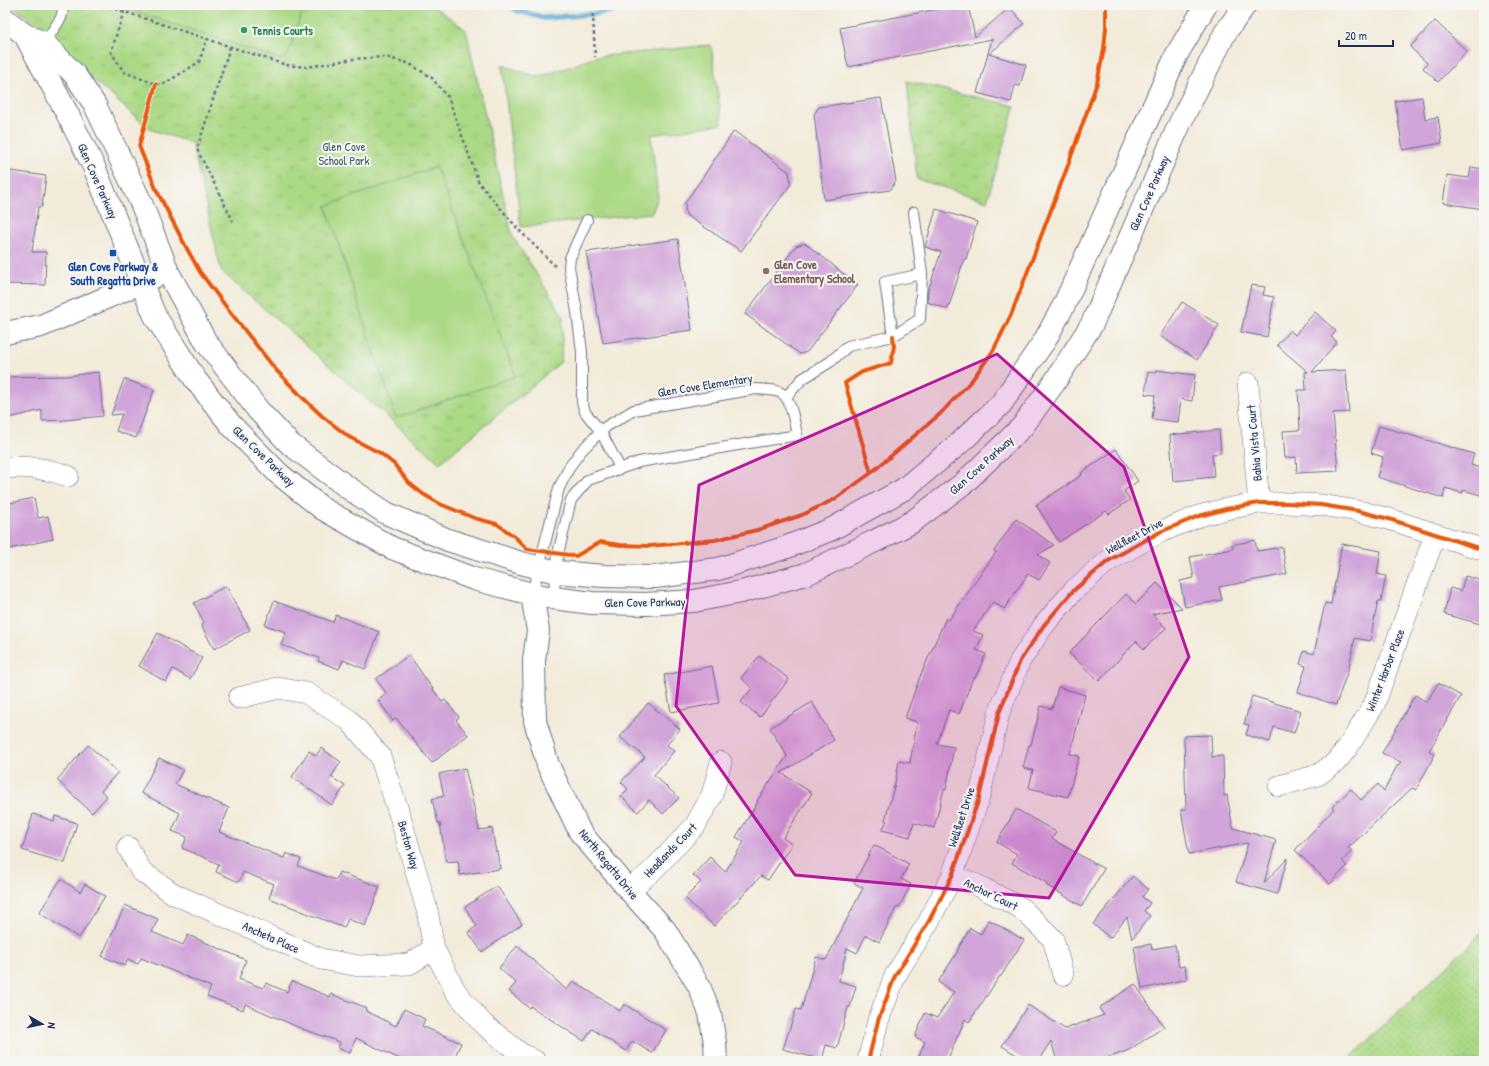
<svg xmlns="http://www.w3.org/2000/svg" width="1489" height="1066" viewBox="0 0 1489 1066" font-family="'Patrick Hand',sans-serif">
  <defs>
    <pattern id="grass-dots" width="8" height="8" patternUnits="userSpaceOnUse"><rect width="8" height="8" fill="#acd985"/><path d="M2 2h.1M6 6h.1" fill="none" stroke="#93bb75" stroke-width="1.8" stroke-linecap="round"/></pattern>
    <pattern id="park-tufts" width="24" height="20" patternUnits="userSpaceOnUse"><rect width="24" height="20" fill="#acd985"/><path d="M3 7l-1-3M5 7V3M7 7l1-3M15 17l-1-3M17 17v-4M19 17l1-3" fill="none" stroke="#93bb75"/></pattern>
  </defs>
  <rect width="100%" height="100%" fill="#f6f6f2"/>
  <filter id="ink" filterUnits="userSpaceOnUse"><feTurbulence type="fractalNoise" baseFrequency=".025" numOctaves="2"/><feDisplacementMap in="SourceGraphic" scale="8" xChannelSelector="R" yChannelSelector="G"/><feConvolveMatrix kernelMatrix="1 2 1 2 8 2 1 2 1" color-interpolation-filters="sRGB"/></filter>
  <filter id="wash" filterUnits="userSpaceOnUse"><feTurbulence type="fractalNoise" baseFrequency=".012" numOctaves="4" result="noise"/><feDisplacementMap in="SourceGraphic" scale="16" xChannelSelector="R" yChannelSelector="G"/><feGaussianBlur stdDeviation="0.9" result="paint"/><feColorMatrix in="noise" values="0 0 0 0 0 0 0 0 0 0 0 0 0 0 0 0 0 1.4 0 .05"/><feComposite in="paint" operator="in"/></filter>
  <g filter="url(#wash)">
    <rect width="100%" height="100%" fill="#f3ebd9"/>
    <path fill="url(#grass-dots)" stroke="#648472" d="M1484 931V1061H1347Z"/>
    <path fill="url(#park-tufts)" stroke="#648472" d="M11 5H432L466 30 512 235 563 316 561 362 440 463 221 271 192 143 149 129 79 67 39 26Z
      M907 81 1015 106 987 201 917 179Z"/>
    <path fill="#acd985" stroke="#648472" d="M115 5H304L288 55 282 60Z
      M711 45 722 124 651 135 658 197 652 213 521 227 502 65 538 77 569 67 595 57Z
      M436 167 516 376 396 418 326 206Z"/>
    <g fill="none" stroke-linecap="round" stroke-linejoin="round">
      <path stroke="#62afdb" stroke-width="5.5" d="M510 5 518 11 545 18 593 14 646 5"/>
    </g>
    <g id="blocks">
      <path fill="#d1a5d9" d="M958 5H968L975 37 1010 7 1024 24 989 54 1026 65 1020 86 1015 85 1011 102 977 93 992 39 848 67 840 28Z
        M1435 21 1467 51 1438 82 1423 68 1427 63 1410 47Z
        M1422 97 1425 119 1438 117 1442 143 1403 150 1395 101Z
        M881 98 896 181 890 190 824 200 814 114 819 107Z
        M734 131 789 172 791 184 741 251 686 215 685 203Z
        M1471 167 1484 169V209L1443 203 1447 175 1469 178Z
        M5 170 46 176 42 207H38L32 252H46L45 285 5 284Z
        M936 209 977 222 966 259H964L948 309 927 302 928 291 941 252 925 247Z
        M678 239 692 330 603 343 586 252Z
        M805 243 858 285 807 352 800 354 745 314 796 246Z
        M1251 285 1265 287 1263 295 1274 297 1267 337 1241 332Z
        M1182 302 1219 325 1197 360 1160 336Z
        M1315 312 1336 331 1331 337 1337 342 1312 372 1346 370 1349 412 1333 413 1338 471 1297 473 1296 457 1285 458 1283 431 1300 430 1298 390H1306L1305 372H1308L1277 345 1290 330 1295 335Z
        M1156 370 1195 375 1192 401 1181 399 1178 422 1152 419 1155 395 1145 394 1148 372 1156 373Z
        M99 372 103 416 65 420 42 421V410L5 419V377L67 376Z
        M124 379 154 390 136 438 116 431 122 414 111 415Z
        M1379 426 1474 454 1471 465 1484 469V496L1463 490V493L1445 488 1443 498 1377 477 1383 457 1371 453Z
        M1219 430 1221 453 1212 454 1214 477 1173 481 1170 435Z
        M1116 449 1138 481 1124 491 1130 500 1109 514 1106 511 1059 542 1036 505 1082 475 1081 473Z
        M34 498 38 518 48 516 53 539 5 550V504Z
        M1016 519 1054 545 1038 555 1050 563 1039 580 1028 574 1004 609 993 602 973 631 983 635 976 650 986 654 975 678H973L959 714 949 710 937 744 954 747 946 790 944 789 934 828 914 823 910 837 882 830 887 821 885 820 895 783 899 761 910 763 917 722 905 718 921 674 946 618 949 620 996 552 994 551Z
        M1255 540 1257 551 1282 547 1287 574 1219 587 1222 600 1185 607 1180 581 1194 578 1190 557 1233 549 1232 545Z
        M1342 544 1381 551 1377 574 1386 576 1381 601H1378L1370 641 1355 638 1349 667 1336 705 1298 692 1306 666 1300 664 1304 651 1314 654 1325 603 1331 604Z
        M1465 576 1484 581V625L1444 614 1450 588 1461 591Z
        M1157 583 1182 608 1152 614 1166 628 1144 649 1136 641 1099 681 1069 653 1126 594 1136 604Z
        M226 586 250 630 214 649 201 625 204 623 194 603Z
        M274 601 333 622 336 615 379 632 365 669 343 660 339 669 318 661 319 658 281 645 286 632 265 625Z
        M158 633 202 658 190 679 173 669 166 682 139 666Z
        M409 655 442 702 445 700 459 717 456 720 468 735 432 763 396 718 393 721 378 700 387 694 376 679Z
        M759 656 789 679 760 717 741 702 752 688 741 678Z
        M712 666 719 703 671 712 664 675Z
        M1438 683 1461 696 1429 751 1435 754 1416 790 1412 788 1348 848 1352 851 1342 861 1347 866 1330 884 1295 850 1334 809 1332 807 1351 789 1361 800 1378 784 1384 791 1397 766 1401 762 1382 753 1415 695 1427 702Z
        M1058 687 1085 695 1070 754 1079 756 1068 797 1029 788 1033 770 1023 768 1029 745H1031L1041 706 1052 709Z
        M1252 696 1301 711 1294 733 1274 727 1270 742 1246 735 1249 725 1244 724Z
        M812 702 834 740 781 773 812 793 783 838 792 844 768 880 761 876 714 926 685 898 701 882 693 875 710 857 725 872 744 842 736 837 758 802 757 801 787 756 770 728Z
        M648 703 680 729 667 745 674 751 654 775 679 798 663 814 649 800 638 812 621 796 628 789 621 782 645 757 620 737Z
        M1211 735 1212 757 1223 756 1224 796 1227 795 1233 828 1276 840 1264 883 1288 858 1277 894 1236 882 1248 843 1189 854 1181 810 1186 809 1184 736Z
        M88 745 118 772 101 791 107 796 92 813 57 780Z
        M321 748 341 762 331 777 345 786 332 805 292 777 309 751 316 756Z
        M159 758 183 770 175 784 229 808 219 832 284 858 286 853 301 859 298 866 336 880 339 872 380 887 365 926 348 919 344 928 269 898 274 884 243 872 239 882 216 872 219 864 182 848 187 837 172 831 180 813 141 793Z
        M465 768 479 830 492 828 496 852 497 851 500 869 460 875 458 861 446 862 440 823H438L432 799 444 796 439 774Z
        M1016 809 1056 832 1052 839 1104 869 1082 906 1046 885 1047 883 1012 863 1017 854 997 842Z
        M33 814 54 821 55 816 77 823 65 863 22 850Z
        M874 845 909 864 901 879 911 884 899 907 897 906 879 942 866 935 857 953 847 948 839 981 856 986 850 1007H848L837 1048 826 1045 822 1060 783 1049 796 1009 801 1010 816 957 826 960 863 888 854 883Z
        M1133 876 1148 889 1142 897 1150 903 1144 911 1150 916 1132 939 1127 917 1110 938 1093 924Z
        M61 879 80 892 85 884 105 896 79 938 39 913Z
        M497 886 522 924 482 952 468 932 477 926 465 907Z
        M125 905 158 919 152 932 183 945 188 935 246 960 239 979 263 988 266 983 287 992 292 981 330 997 331 994 367 1008 366 1011 396 1026 404 1009 425 1019 422 1026 461 1043 453 1061H404L356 1038 350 1053 338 1048 340 1042 300 1028 245 1004 243 1010 207 996 211 987 141 958 138 964 128 959 125 966 102 956Z
        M989 920 1024 940 1001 976H1000L969 1022 965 1019 947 1061H917L925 1042 915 1037 925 1013 937 1018 954 992 938 982 958 951H957L970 928 981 934Z
        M1151 944 1152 949 1175 945 1179 967 1185 966 1187 979 1142 989 1134 947Z
        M517 946 567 990 573 981 620 1011 624 1004 666 1030 652 1053 632 1041 626 1051 592 1029 584 1041 530 1006 529 1008 509 991 516 983 499 968Z
        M1135 984 1164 1027 1129 1050 1099 1061H1057L1051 1041 1038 1061H1026L1002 1046 1028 1005 1065 1029 1104 1015 1099 1008Z"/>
    </g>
  </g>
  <g filter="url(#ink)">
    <use href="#blocks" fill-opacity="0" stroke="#677189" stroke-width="1"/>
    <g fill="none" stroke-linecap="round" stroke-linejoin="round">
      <defs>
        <path id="lane" d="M43 45 61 18 64 5
          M587 220 570 258 569 267 577 312 582 352V402L585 412 601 432 620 468
          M893 336 885 282 922 274
          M786 397 802 379 830 362 848 346 893 336 920 319 922 274 914 212
          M532 594 559 488 570 466 581 451 595 437 607 426 634 410 756 389C765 390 776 389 783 394 791 400 795 425 797 435L639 462 588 480 571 500 558 554 553 598"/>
        <path id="street" d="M1248 383 1259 503
          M5 468C26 466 48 469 68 476
          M239 698 278 688 306 693 349 720 380 756 400 816 427 910 434 949 456 992 483 1024 520 1053 535 1061
          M1279 786 1318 775 1335 763 1348 747 1374 705 1435 535
          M128 847 141 871 174 894 321 959 359 966 409 964 434 949
          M952 876 977 885 1021 908 1053 939 1063 975
          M629 890 651 872 695 826 712 795 721 762
          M868 1061 878 1021 895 976 929 921 952 876 979 798 999 713 1020 661 1044 625 1073 591 1108 561 1160 532 1199 516 1226 509 1259 503H1288L1321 505 1358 511 1389 519 1484 550"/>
        <path id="secondary" d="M5 19 25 35 44 43 75 75 95 105 142 205 168 272 206 342 258 410 290 444 347 487 386 513 448 540 521 563 557 572 604 576 655 577 718 569 787 547 832 529 904 489 961 442 1001 404 1045 340 1064 305 1177 54 1206 5
          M25 35 67 113 94 167 155 316 195 379 231 425 279 474 323 509 392 548 474 579 532 594 553 598 592 603 646 604 694 601 741 592 806 574 875 541 912 522 964 483 1022 427 1054 383 1092 324 1180 123 1225 33 1245 5
          M5 333 41 326 154 277
          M532 594 538 631 534 660 535 721 548 765 580 832 629 890 665 930 699 986 710 1013 715 1043 716 1061"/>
      </defs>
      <use href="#lane" stroke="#677189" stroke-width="12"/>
      <use href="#street" stroke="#677189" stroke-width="22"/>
      <use href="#secondary" stroke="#677189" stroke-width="24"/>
      <path stroke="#677189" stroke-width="2.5" stroke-dasharray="3 3" stroke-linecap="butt" d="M104 5 286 65 307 67 353 59 385 57 408 63 431 77 448 97 479 183 518 229 555 266
        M124 11 111 52 124 72 156 84H164L199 62 207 39
        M593 14 595 57
        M230 47 197 149 233 221"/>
      <use href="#lane" stroke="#fff" stroke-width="10"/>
      <use href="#street" stroke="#fff" stroke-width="21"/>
      <use href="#secondary" stroke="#fff" stroke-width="22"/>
      <defs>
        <path id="cycleway" d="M156 84 139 146 156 189 186 247 200 272 224 304 276 370 301 396 322 416 349 437 380 453 394 464 409 483 423 494 440 504 474 518 497 524 515 537 527 549 576 556 600 542 620 545 650 546 715 540 757 530 802 515 835 499 871 473 940 414 972 380 993 351 1011 315 1067 168 1097 83 1104 49 1106 28V5
          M871 473 845 383 862 372 891 363 894 346 893 336
          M868 1061 878 1021 895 976 929 921 952 876 979 798 999 713 1020 661 1044 625 1073 591 1108 561 1160 532 1199 516 1226 509 1259 503H1288L1321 505 1358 511 1389 519 1484 550"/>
      </defs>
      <use href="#cycleway" stroke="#f6f6f2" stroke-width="6"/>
      <use href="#cycleway" stroke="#e8590c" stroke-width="4"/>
    </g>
  </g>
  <path fill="#b5179e" fill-opacity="0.2" stroke="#b5179e" stroke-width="3" stroke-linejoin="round" d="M997 354 1124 467 1189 657 1049 898 795 875 676 706 699 485Z"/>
  <circle fill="#2e9e5b" stroke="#f6f6f2" stroke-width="1.5" cx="244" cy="30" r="4"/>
  <rect fill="#1a4fb4" stroke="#f6f6f2" stroke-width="1.5" x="109" y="249" width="8" height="8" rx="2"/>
  <circle fill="#8d6e63" stroke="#f6f6f2" stroke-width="1.5" cx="766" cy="271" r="4"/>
  <g text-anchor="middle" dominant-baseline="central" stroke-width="4" stroke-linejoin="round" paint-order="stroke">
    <g font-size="12" font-weight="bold" fill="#27864d" stroke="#f6f6f2" text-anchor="start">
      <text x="252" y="30">Tennis Courts</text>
    </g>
    <g font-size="12" fill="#3f5a68" stroke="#f6f6f2">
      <text x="344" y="146">Glen Cove<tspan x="344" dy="14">School Park</tspan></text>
    </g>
    <g font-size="12" fill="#1b2f5e" stroke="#f6f6f2">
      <text transform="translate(98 181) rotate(66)">Glen Cove Parkway</text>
      <text transform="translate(1149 193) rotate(-66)">Glen Cove Parkway</text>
      <text transform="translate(705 385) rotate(-9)">Glen Cove Elementary</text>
      <text transform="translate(1254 443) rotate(-95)">Bahia Vista Court</text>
      <text transform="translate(264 456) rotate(44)">Glen Cove Parkway</text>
      <text transform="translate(981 465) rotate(-42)">Glen Cove Parkway</text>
      <text transform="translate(1134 536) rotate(-28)">Wellfleet Drive</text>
      <text transform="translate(645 602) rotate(-1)">Glen Cove Parkway</text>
      <text transform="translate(1385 670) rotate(-69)">Winter Harbor Place</text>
      <text transform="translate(961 817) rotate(-72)">Wellfleet Drive</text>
      <text transform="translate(409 845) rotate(74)">Beston Way</text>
      <text transform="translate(670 850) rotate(-46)">Headlands Court</text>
      <text transform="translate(609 864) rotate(51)">North Regatta Drive</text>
      <text transform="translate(991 894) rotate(26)">Anchor Court</text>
      <text transform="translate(271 937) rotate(24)">Ancheta Place</text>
    </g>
    <g font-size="12" font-weight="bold" fill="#785e54" stroke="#f6f6f2" text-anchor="start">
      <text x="774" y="264">Glen Cove<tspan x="774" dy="14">Elementary School</tspan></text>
    </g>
    <g font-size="12" font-weight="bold" fill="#164399" stroke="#f6f6f2">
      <text x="113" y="266">Glen Cove Parkway &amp;<tspan x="113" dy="14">South Regatta Drive</tspan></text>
    </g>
  </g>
  <rect width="1489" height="1066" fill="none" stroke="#f6f6f2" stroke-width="20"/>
  <g transform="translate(42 1024) rotate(99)" stroke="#f6f6f2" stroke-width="3" paint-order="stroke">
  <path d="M0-3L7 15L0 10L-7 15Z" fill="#1b2f5e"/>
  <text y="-6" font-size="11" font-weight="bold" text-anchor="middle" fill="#1b2f5e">N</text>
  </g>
  <path d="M1339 40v6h54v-6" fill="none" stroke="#1b2f5e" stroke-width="2"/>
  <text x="1345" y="40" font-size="12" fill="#1b2f5e" stroke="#f6f6f2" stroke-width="3" paint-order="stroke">20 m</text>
</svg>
